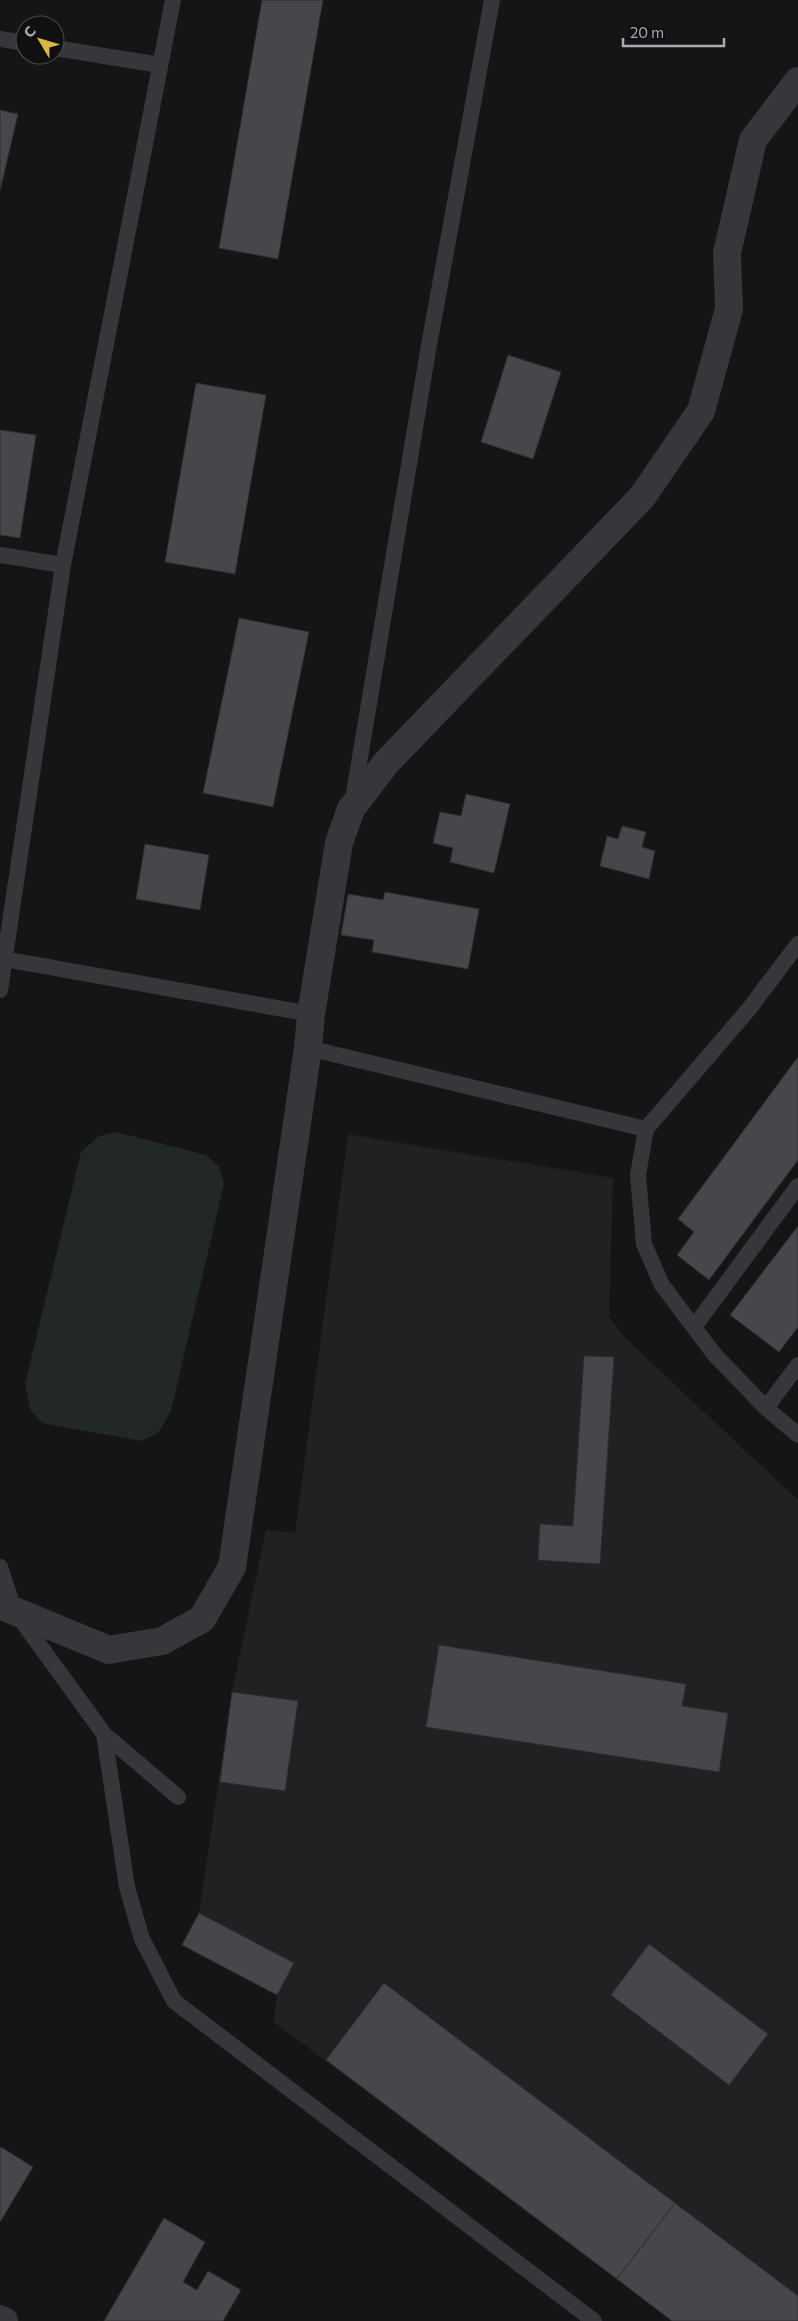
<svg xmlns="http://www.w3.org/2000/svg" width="798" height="2321" viewBox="0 0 798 2321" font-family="Commissioner,sans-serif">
  <rect width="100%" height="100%" fill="#151516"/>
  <path fill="#212123" d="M348 1134 613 1178 609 1316 623 1336 798 1500V2321H672L274 2022 277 1995 182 1945 199 1913 232 1692 266 1530 295 1533Z"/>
  <path fill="#222823" d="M116 1132 206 1155 219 1167 224 1184 171 1411 158 1433 141 1441 42 1423 30 1409 25 1384 81 1152 99 1136Z"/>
  <path fill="#47474b" stroke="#2f2f32" d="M262 0H323L278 259 219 248Z
    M0 110 18 114 0 191Z
    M508 355 561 372 533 459 481 442Z
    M196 383 266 395 235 574 165 562Z
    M0 430 36 435 20 538 0 535Z
    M239 618 309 632 273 807 203 793Z
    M466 794 510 804 494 873 450 862 453 848 433 843 440 812 461 816Z
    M622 826 646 832 642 847 655 851 649 879 600 866 607 836 618 839Z
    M145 844 209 855 200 910 136 899Z
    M385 892 479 909 468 969 372 952 374 940 341 935 348 894 383 900Z
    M798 1057V1160L709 1280 677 1255 694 1232 678 1219Z
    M798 1226V1327L779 1352 730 1315Z
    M584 1356 614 1357 600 1564 538 1560 540 1524 573 1526Z
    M439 1645 686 1684 682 1706 728 1713 719 1772 426 1727Z
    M232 1692 298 1701 285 1791 220 1782Z
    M199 1913 294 1963 277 1995 182 1945Z
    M649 1944 768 2034 729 2085 611 1995Z
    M384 1983 675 2203 617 2279 326 2060Z
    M1 2147 33 2167 0 2222V2148Z
    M675 2203 798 2296V2321H672L617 2279Z
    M164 2218 205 2242 183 2282 197 2290 208 2271 241 2290 223 2321H104Z"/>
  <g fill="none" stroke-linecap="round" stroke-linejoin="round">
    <path stroke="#36373b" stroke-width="16" d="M0 39 25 43
      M55 48 160 65
      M0 555 63 565
      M353 799 429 345 492 0
      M798 944 749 1009 646 1129 638 1175 644 1244 662 1285 714 1354 766 1408 798 1435
      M4 959 311 1014
      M0 990 63 565 173 0
      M308 1048 646 1129
      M694 1327 798 1186
      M766 1408 798 1365
      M0 1567 14 1610 104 1734 127 1887 142 1939 174 2001 594 2321
      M104 1734 178 1797"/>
    <path stroke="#36373b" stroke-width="28" d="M0 1605 109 1650 162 1641 202 1619 232 1567 308 1048 311 1014 339 843 351 809 386 763 642 497 701 411 729 309 727 253 753 140 798 81
      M0 2319 4 2321"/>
  </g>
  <g transform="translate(40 40) rotate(308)"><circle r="24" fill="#101011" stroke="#4d4e53"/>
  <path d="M0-4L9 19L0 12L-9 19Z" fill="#dab649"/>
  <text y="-8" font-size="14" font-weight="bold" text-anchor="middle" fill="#a9abb5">С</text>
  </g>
  <path d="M623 38v8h101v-8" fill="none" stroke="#a9abb5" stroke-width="2.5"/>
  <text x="630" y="38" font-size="15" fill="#a9abb5" stroke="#101011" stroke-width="4" paint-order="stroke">20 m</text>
</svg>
